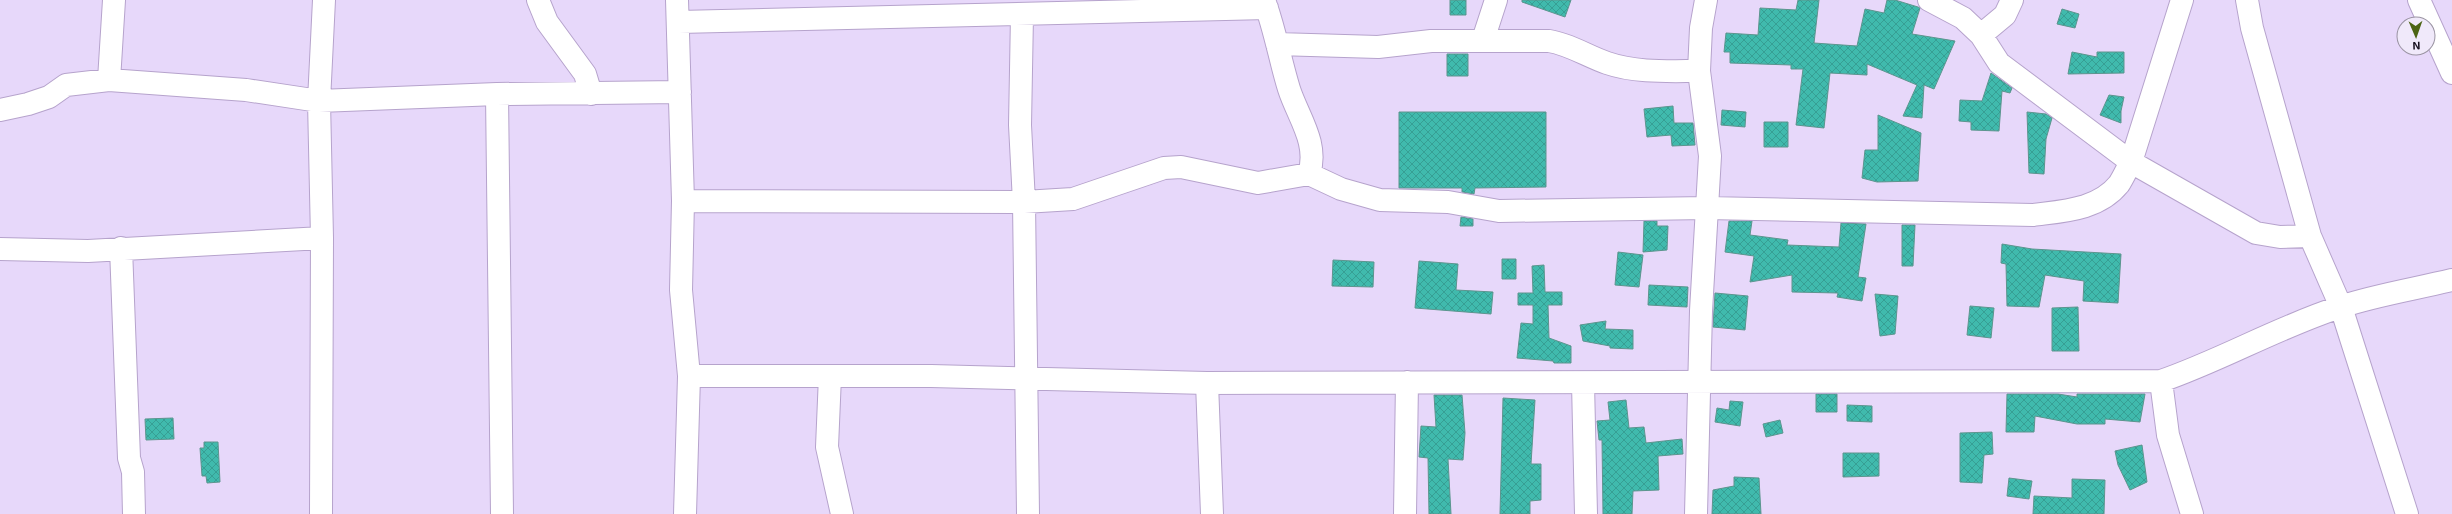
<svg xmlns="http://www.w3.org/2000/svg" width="2452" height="514" viewBox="0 0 2452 514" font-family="'Exo 2',sans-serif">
  <defs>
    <pattern id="building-cross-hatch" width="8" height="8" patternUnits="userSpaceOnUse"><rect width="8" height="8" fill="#40baad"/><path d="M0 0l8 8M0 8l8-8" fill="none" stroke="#379f94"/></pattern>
  </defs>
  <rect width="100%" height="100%" fill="#e7d8fa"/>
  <path fill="url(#building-cross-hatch)" stroke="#5c958e" d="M1450 0H1466V15H1450Z
    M1522 0H1571L1565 17 1522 2Z
    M1798 0H1819L1814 43 1857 46 1865 9 1884 13 1887 0H1895L1918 7 1920 8 1912 34 1955 41 1934 89 1924 85 1922 118 1903 116 1917 85 1867 64V75L1830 73 1824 128 1796 125 1803 69H1791V65L1730 63V52H1724L1726 33 1758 35 1760 8 1796 10Z
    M2062 9 2079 14 2075 28 2057 24Z
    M2072 52 2097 57V52H2124V73L2068 74Z
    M1447 54H1468V76H1447Z
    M1991 73 2012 88 2010 93 2002 91 1999 131 1971 130V122L1959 121 1960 100 1982 101Z
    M2109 95 2124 97 2121 111V123L2100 115Z
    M1673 106 1674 123H1693L1695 145 1672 146 1671 135 1647 137 1644 109Z
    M1722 110 1746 112 1745 127 1721 125Z
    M1399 112H1546V187L1475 188 1474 194 1462 192V188H1399Z
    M2027 112 2046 114 2052 118 2046 139 2044 174 2029 173Z
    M1878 115 1921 133 1918 181 1877 182 1862 178 1865 150H1878Z
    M1764 122H1788V147H1764Z
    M1461 217 1473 219V226H1460Z
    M1644 221H1657V226H1668L1667 250 1643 252Z
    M1729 221H1752L1750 235 1788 240 1787 245 1839 247 1841 223 1866 224 1858 277 1866 278 1862 301 1837 297 1838 293 1792 292V275L1750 282 1754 256 1725 252Z
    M1902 225H1915L1913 266H1902Z
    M2002 244 2032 249 2121 254 2118 303 2083 301 2084 281 2045 275 2039 307 2007 306 2006 264 2001 263Z
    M1618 252 1643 255 1639 287 1615 285Z
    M1502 259H1516V279H1502Z
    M1333 260 1374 262 1373 287 1332 286Z
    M1419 261 1458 264 1456 290 1493 292 1491 314 1415 308Z
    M1544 265 1545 292H1562V305H1548L1549 338 1571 346V363H1554L1553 361 1517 358 1521 323 1533 324V305H1518V293H1533L1532 266Z
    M1649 285 1688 287 1687 307 1648 305Z
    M1715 293 1748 296 1745 330 1713 327Z
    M1875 294 1898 296 1895 334 1880 336Z
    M1970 306 1994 308 1991 338 1967 335Z
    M2078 307 2079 351H2052V308Z
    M1606 321 1605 329 1633 330V349L1610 348V346L1583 341 1580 325Z
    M1816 394H1837V412H1816Z
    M2007 394H2058L2077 397V394H2145L2140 422 2105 419V424H2077L2035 416 2034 432H2006Z
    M1434 395H1462L1465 433 1463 460 1448 459 1451 514H1429L1428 458 1419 457 1421 426 1436 427Z
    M1503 398 1535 400 1531 464H1541V500L1530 501V514H1500Z
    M1626 400 1629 428 1644 427 1646 443 1682 439 1683 454 1658 456 1659 490 1633 491 1632 514H1603L1602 440H1599L1597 421 1610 420 1608 402Z
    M1730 401 1743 402 1740 426 1715 422 1717 408 1729 410Z
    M1847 405 1872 406V422L1847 421Z
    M173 418 174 439 146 440 145 419Z
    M1780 420 1783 433 1766 437 1763 424Z
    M1992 432 1993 454 1984 455 1982 483 1960 482V433Z
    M204 442H218L220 482 207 483 206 476H202L200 448H204Z
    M2142 445 2147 482 2130 490 2118 465 2115 451Z
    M1843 453H1879V476L1843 477Z
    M1734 477 1759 478 1761 514H1712L1713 490 1734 486Z
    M2009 478 2032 481 2029 499 2007 496Z
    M2072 479 2105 480 2104 514H2033L2034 496 2072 498Z"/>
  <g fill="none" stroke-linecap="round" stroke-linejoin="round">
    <defs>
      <path id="minor" d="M538 0 547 22 585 74 591 94
        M677 0 683 201 681 290 689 376 685 514
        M1264 0C1275 29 1280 60 1289 89 1298 117 1319 143 1309 174
        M1929 0 1963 18 1981 35 1999 63 2131 162 2256 233 2280 237 2310 236
        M2247 0 2252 28 2310 236 2341 307 2407 514
        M2419 0 2452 73
        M1022 15 1020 125 1024 202 1028 514
        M679 22 1267 8
        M1981 35 2005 15 2012 0
        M1483 40 1496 0
        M1277 44 1378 47 1431 41H1549C1569 44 1587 56 1607 63 1636 73 1669 71 1699 71
        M109 80 114 0
        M497 94 502 514
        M0 110 28 104 49 97 66 85 109 80 246 90 319 101 497 94 680 92
        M683 201 1024 202 1073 199 1164 168 1181 167 1258 183 1309 174 1341 189 1380 200 1448 202 1499 211 1707 208 2033 215C2063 211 2098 210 2119 184 2123 178 2127 169 2131 162L2182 0
        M121 248 129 458 133 472 134 514
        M0 249 88 251 322 238
        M689 376H931L1207 383 2161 381C2222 360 2278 327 2340 307 2376 295 2415 289 2452 280
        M830 376 827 447 842 514
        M2161 381 2168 435 2192 514
        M1207 383 1212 514
        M1583 383 1586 514
        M321 514 322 238 319 101 324 0
        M1405 514 1407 382
        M1696 514 1701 311 1710 156 1699 71 1701 28 1706 0"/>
    </defs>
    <use href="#minor" stroke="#b6a3cc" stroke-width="24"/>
    <use href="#minor" stroke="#fff" stroke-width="22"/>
  </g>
  <g transform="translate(2416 36) rotate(178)"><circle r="19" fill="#f0e9fa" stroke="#9a93a2"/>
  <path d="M0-3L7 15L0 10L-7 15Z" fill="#4c6413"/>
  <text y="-6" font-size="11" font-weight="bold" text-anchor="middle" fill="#18111f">N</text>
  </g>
</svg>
